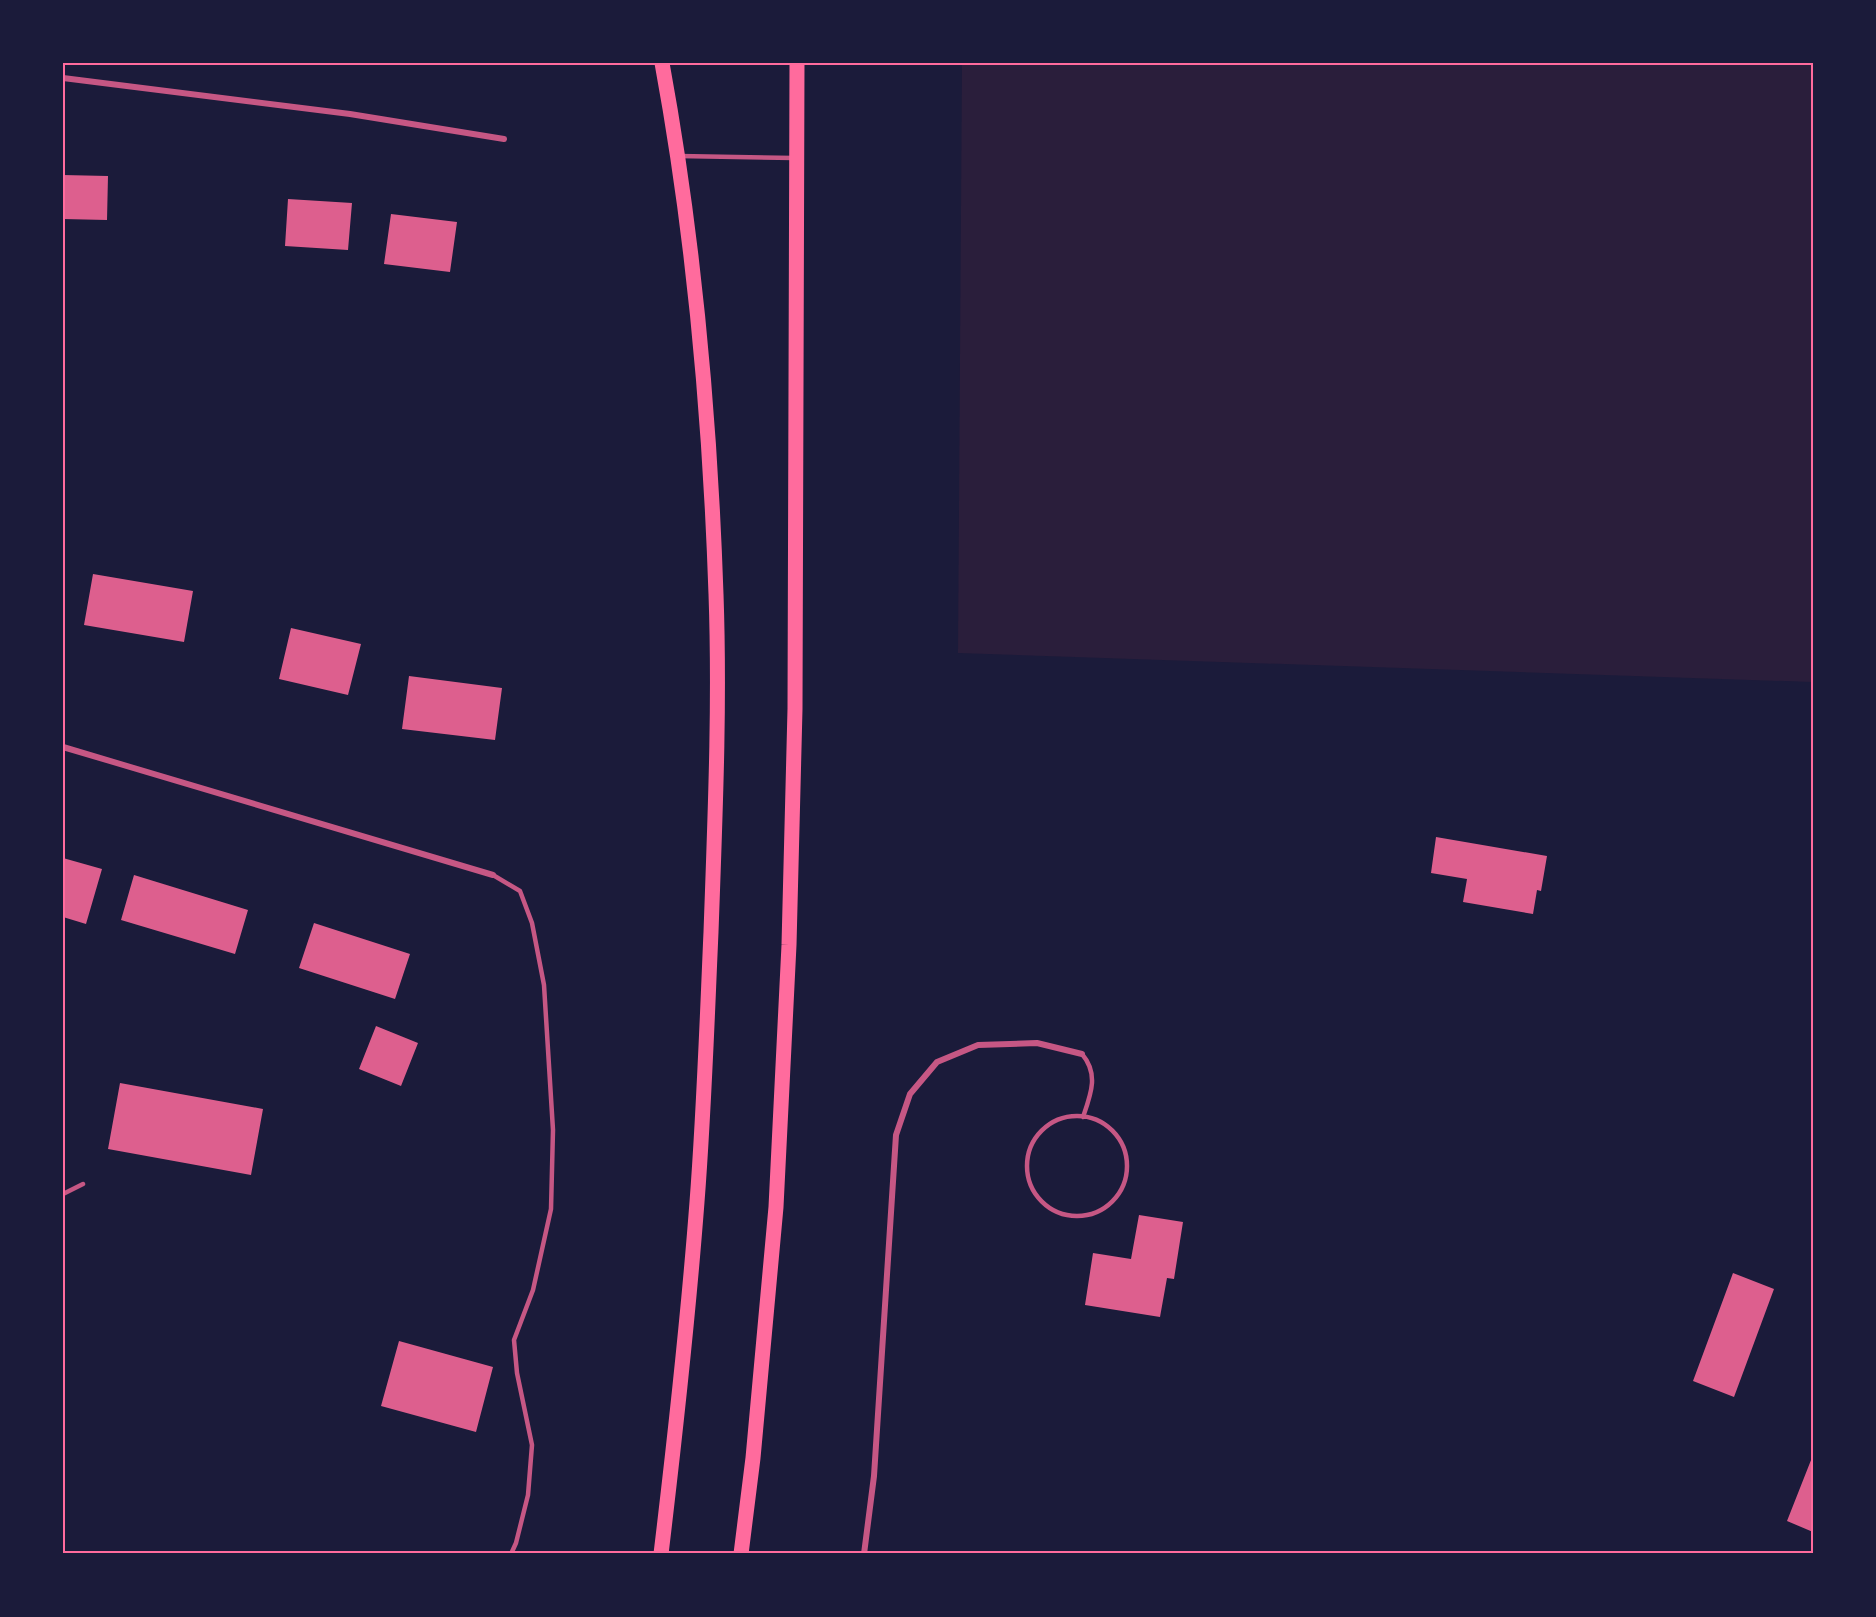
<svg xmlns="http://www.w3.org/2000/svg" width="1876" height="1617" viewBox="0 0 1876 1617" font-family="'Public Sans',sans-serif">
  <rect width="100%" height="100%" fill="#1b1b3a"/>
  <path fill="#2a1e3b" d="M962 63H1813V682L958 653Z"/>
  <path fill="#dd5f8e" d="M63 175 108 176 107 220 63 219Z
    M288 199 352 203 348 250 285 246Z
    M391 214 457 222 450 272 384 264Z
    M93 574 193 591 184 642 84 625Z
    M291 628 361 644 348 695 279 679Z
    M409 676 502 688 495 740 402 729Z
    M1436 837 1547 856 1541 891 1537 890 1533 914 1463 902 1467 879 1431 873Z
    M63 858 102 869 86 924 63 917Z
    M134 875 248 910 235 954 121 920Z
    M314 923 410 954 395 999 299 968Z
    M376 1026 418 1043 401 1086 359 1069Z
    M120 1083 263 1109 251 1175 108 1149Z
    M1139 1215 1183 1222 1174 1279 1167 1278 1160 1317 1085 1305 1093 1253 1131 1259Z
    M1733 1273 1774 1289 1734 1397 1693 1381Z
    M399 1341 493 1367 476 1432 381 1406Z
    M1813 1455V1532L1787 1521Z"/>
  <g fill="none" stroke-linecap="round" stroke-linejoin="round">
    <path stroke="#c65784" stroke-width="4.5" d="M679 156 794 158
      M493 875 520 891 532 923 544 985 553 1130 551 1209 533 1290 514 1340 517 1373 532 1445 528 1495 516 1543 511 1554
      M1082 1054C1099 1074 1091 1094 1083 1117
      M1027 1166a50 50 0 1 1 100 0a50 50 0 1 1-100 0Z
      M63 1194 83 1184"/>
    <path stroke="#c65784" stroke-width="6" d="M63 78 350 114 504 139
      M63 747 493 875
      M864 1554 874 1476 896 1135 910 1094 937 1062 978 1045 1037 1043 1082 1054"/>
    <path stroke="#ff6b9d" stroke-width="15" d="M661 1554C675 1437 688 1320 697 1202 704 1112 707 1022 711 932 715 819 720 706 716 594 710 417 694 237 662 63
      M741 1554 753 1458 776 1207 789 945 795 709 797 63"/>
  </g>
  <rect width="1876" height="1617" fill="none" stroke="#1b1b3a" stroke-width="129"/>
  <rect x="64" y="64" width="1748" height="1488" fill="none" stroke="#ff6b9d" stroke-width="2"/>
</svg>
